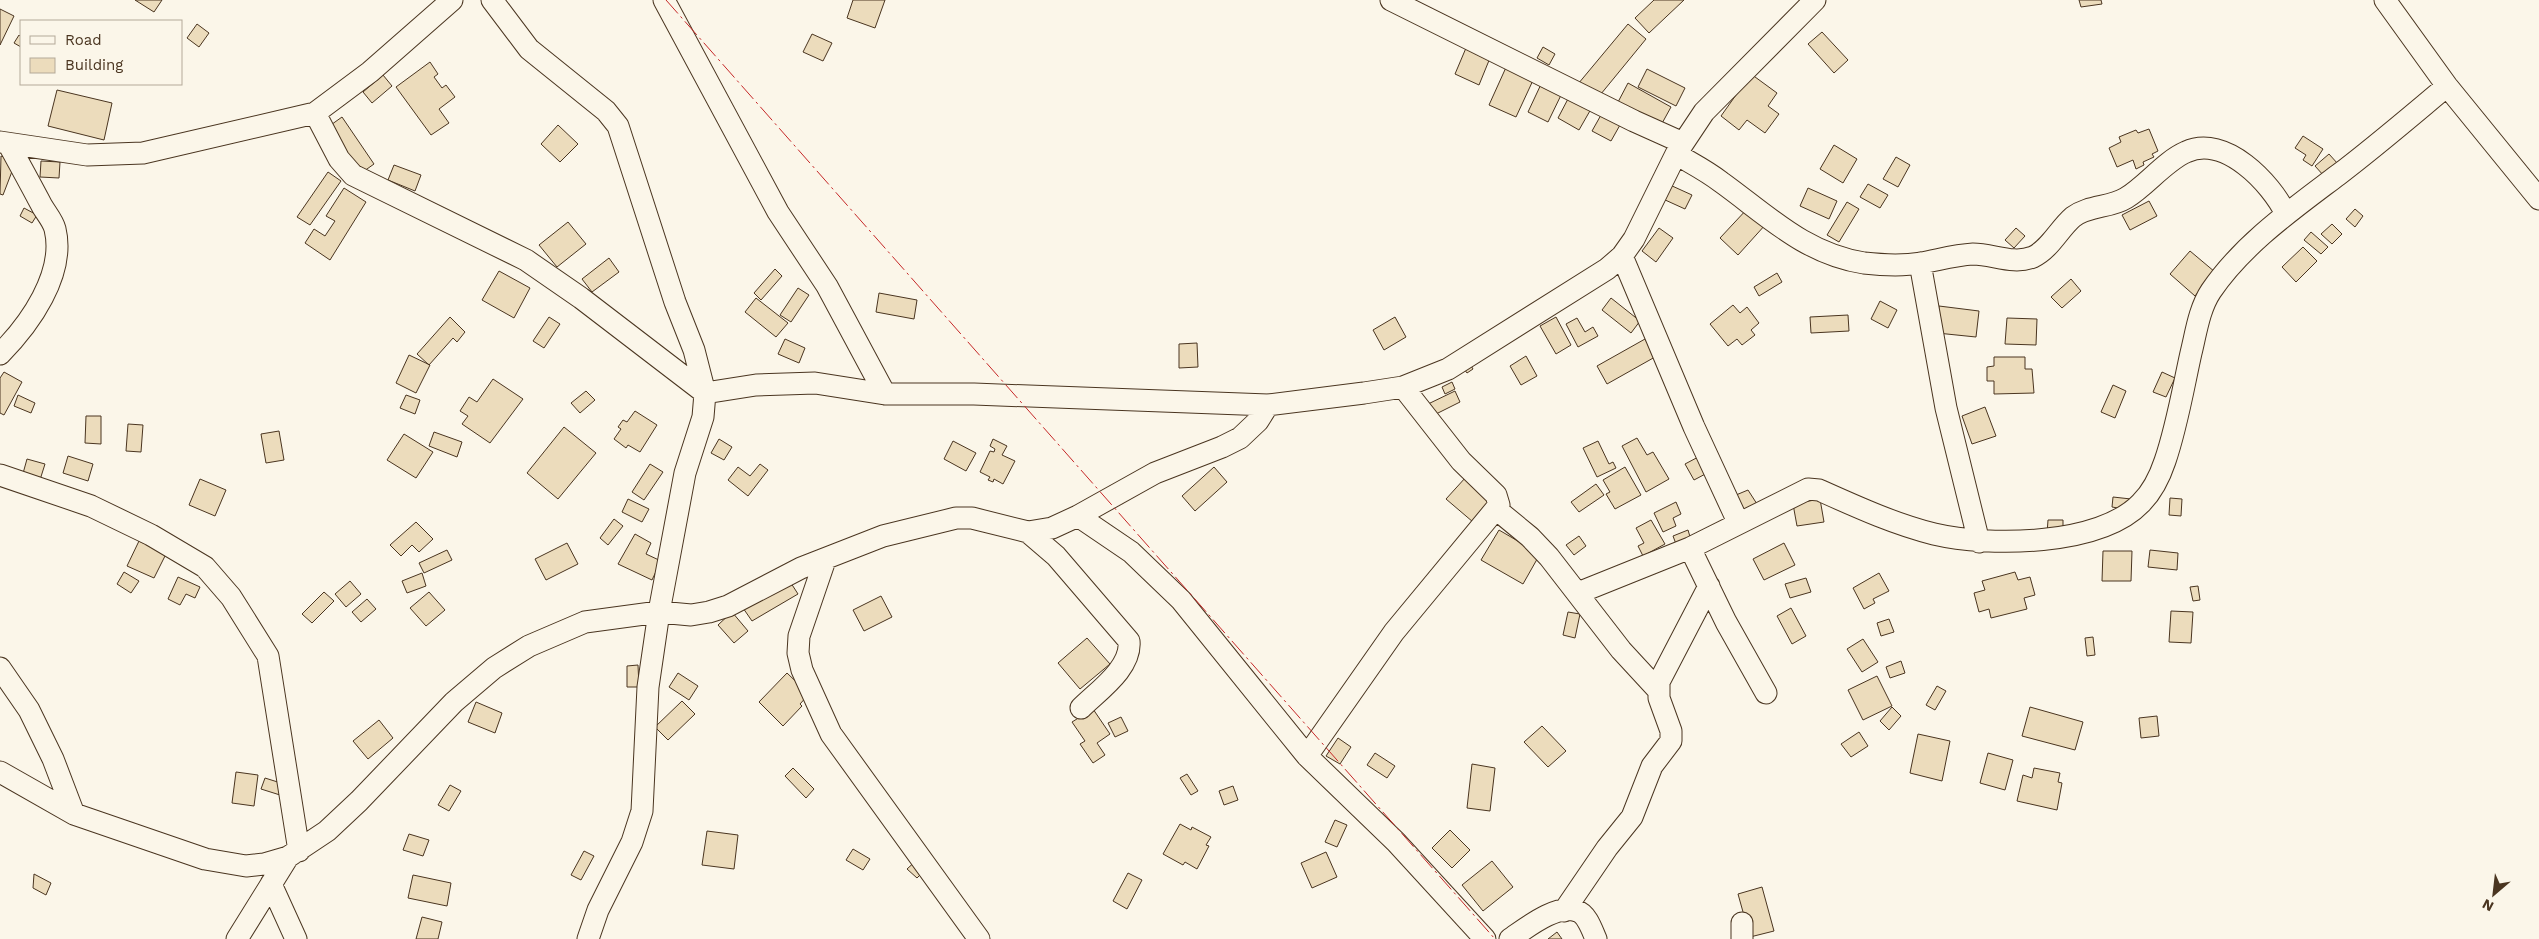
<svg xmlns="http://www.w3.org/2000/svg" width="2539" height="939" viewBox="0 0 2539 939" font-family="'Work Sans',sans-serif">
  <rect width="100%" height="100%" fill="#fbf6e9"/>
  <path fill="#ecdcbc" stroke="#4a3520" d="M135 0H162L154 12Z
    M853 0H885L875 28 847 18Z
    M1654 0H1684L1649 33 1635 18Z
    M2079 0H2101L2102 4 2081 7Z
    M0 9 14 16 0 45Z
    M197 24 209 33 199 47 187 38Z
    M1628 24 1646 39 1596 100 1578 84Z
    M1822 32 1848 60 1834 73 1808 44Z
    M812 34 832 43 823 61 803 52Z
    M19 35 21 37V47L14 43Z
    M1543 47 1555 54 1549 65 1537 58Z
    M1466 48 1490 58 1479 85 1455 74Z
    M430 62 438 74 434 77 442 88 446 85 455 97 439 109 449 123 431 135 396 87Z
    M1508 63 1535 76 1516 117 1489 105Z
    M1647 69 1685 88 1676 106 1638 87Z
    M1751 74 1777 93 1768 106 1779 114 1765 133 1747 120 1739 130 1721 116Z
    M383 75 392 86 372 103 363 92Z
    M1543 80 1564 89 1548 122 1528 112Z
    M1628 83 1671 107 1660 127 1617 104Z
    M57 90 112 103 104 140 48 126Z
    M1569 97 1591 109 1579 130 1558 118Z
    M1601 115 1620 125 1611 141 1592 131Z
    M342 117 374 164 360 174 328 127Z
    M558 125 578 144 560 162 541 144Z
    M2149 129 2158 151 2152 154 2154 157 2143 162 2144 165 2136 169 2133 160 2117 167 2109 148 2121 142 2119 137 2136 130 2138 133Z
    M2303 136 2323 149 2312 166 2303 160 2306 155 2295 148Z
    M1834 145 1857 159 1843 183 1820 169Z
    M2329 154 2338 164 2324 176 2315 166Z
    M1 156 16 161 3 195 0 194Z
    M1896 157 1910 165 1898 187 1883 179Z
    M41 161 60 162 59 178 40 177Z
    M394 165 421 175 415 191 388 180Z
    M328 172 341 181 310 225 297 217Z
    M1868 184 1888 195 1880 208 1860 197Z
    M1670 185 1692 195 1685 209 1663 199Z
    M344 188 366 202 330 260 305 243 314 229 325 236 335 221 326 216Z
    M1808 188 1837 201 1829 219 1800 206Z
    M2149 201 2157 216 2130 230 2122 215Z
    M1847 202 1859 209 1839 242 1827 235Z
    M24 208 37 215 32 223 20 216Z
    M1748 208 1766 224 1738 255 1720 238Z
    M2355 209 2363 216 2355 227 2346 219Z
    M568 222 586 244 557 267 539 245Z
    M2332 224 2342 234 2332 244 2321 234Z
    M1659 228 1673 238 1656 262 1642 251Z
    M2016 228 2025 236 2014 248 2005 240Z
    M2311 232 2328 247 2321 254 2304 240Z
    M2303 247 2317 261 2296 282 2282 267Z
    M2190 251 2215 272 2195 296 2170 274Z
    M609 258 619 272 592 292 582 279Z
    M775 269 782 276 761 300 754 293Z
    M499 271 530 288 514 318 482 300Z
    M1777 273 1782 282 1759 296 1754 287Z
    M2071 279 2081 291 2062 308 2051 297Z
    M798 288 809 295 791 322 780 315Z
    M879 293 917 300 914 319 876 312Z
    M756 298 788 323 776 337 745 312Z
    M1611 298 1640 321 1631 333 1602 310Z
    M1880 301 1897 310 1888 328 1871 319Z
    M1733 305 1740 313 1747 307 1759 323 1751 330 1755 335 1742 345 1737 339 1728 346 1710 324Z
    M1939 306 1979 311 1976 337 1937 333Z
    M1848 315 1849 331 1811 333 1810 317Z
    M450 317 465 332 457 342 453 338 429 365 417 354Z
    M549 317 560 324 544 348 533 341Z
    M1395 317 1406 337 1384 350 1373 330Z
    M1556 317 1571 345 1556 354 1540 326Z
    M1577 318 1585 332 1593 327 1598 336 1578 347 1566 324Z
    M2007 318 2037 319 2036 345 2005 344Z
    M785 339 805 348 799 363 778 354Z
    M1645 339 1655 357 1607 384 1597 366Z
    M1197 343 1198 367 1179 368V344Z
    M409 355 430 365 416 393 396 383Z
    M1526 356 1537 376 1521 385 1510 366Z
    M1994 357H2025V369H2032L2034 393 1994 394V381H1987V367L1994 366Z
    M1470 364 1473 369 1467 373 1464 369Z
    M4 372 22 382 4 415 0 413V378Z
    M2162 372 2175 378 2166 397 2153 392Z
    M493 379 523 399 490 443 462 424 468 416 460 411 469 397 477 402Z
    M1452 382 1455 389 1445 394 1442 387Z
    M2113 385 2126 391 2115 418 2101 412Z
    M586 391 595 400 580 413 571 403Z
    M1455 391 1460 402 1432 416 1426 405Z
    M18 395 35 403 31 413 14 406Z
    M406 395 420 400 415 414 400 408Z
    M1985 407 1996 436 1972 444 1962 416Z
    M635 411 657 425 640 452 628 445 626 448 614 439 621 429 618 427 623 420 627 422Z
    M86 416H101V444L85 443Z
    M128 424 143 425 141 452 126 451Z
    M564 427 596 453 558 499 527 473Z
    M279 431 284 460 266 463 261 434Z
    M434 432 462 442 457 457 429 446Z
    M404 434 433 452 416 478 387 460Z
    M1637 438 1647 455 1653 452 1669 479 1646 492 1622 446Z
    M719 439 732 447 724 460 711 453Z
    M993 439 1007 446 1002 455 1015 461 1003 484 994 479 993 482 988 480 990 477 980 472 990 451 994 452 995 449 990 446Z
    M953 441 976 453 966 471 944 459Z
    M1598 441 1609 464 1613 462 1616 468 1597 477 1583 448Z
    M1702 455 1711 471 1694 480 1685 464Z
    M68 456 93 464 88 481 63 473Z
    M27 459 45 464 39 483 22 477Z
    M650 464 663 472 644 500 632 492Z
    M760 464 768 470 748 496 728 480 738 467 750 476Z
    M1214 467 1227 482 1195 511 1182 496Z
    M1625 467 1641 495 1615 509 1606 494 1610 492 1603 480Z
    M1466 477 1492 500 1473 522 1446 499Z
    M200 479 226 490 215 516 189 505Z
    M1596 484 1604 495 1579 512 1571 502Z
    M1748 490 1757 504 1744 510 1736 495Z
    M2113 497 2131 499 2129 510 2112 507Z
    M2170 498 2182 499 2181 516 2169 515Z
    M628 499 649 509 642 522 622 512Z
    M1820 499 1824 522 1797 526 1793 504Z
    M1676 502 1681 514 1673 518 1676 526 1663 532 1654 513Z
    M614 519 623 526 608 545 600 538Z
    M1651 520 1665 544 1643 556 1638 546 1644 543 1636 528Z
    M2048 520H2063V534H2047Z
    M416 522 433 539 419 552 412 545 401 556 390 545Z
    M1499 530 1540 554 1523 584 1481 560Z
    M1688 530 1691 540 1676 544 1673 536Z
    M635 534 651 543 646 554 661 561 652 580 618 564Z
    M1579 536 1586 546 1574 555 1566 545Z
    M139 541 166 554 154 578 127 566Z
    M567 543 578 564 546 580 535 559Z
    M1784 543 1795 565 1764 580 1753 559Z
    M447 550 452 560 424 573 419 563Z
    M2150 550 2178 553 2177 570 2148 567Z
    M2103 551H2132L2131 581H2102Z
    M124 572 139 581 131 593 117 584Z
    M2015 572 2018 580 2030 577 2035 595 2024 598 2027 609 1991 618 1989 609 1979 612 1974 593 1985 590 1982 581Z
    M422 573 426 586 407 593 402 581Z
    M1879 573 1889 591 1873 599 1875 603 1864 609 1853 588Z
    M178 577 200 587 195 598 186 594 180 605 168 599Z
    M1806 578 1811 592 1790 598 1785 584Z
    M789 580 798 594 752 621 743 608Z
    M350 581 361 594 346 607 335 594Z
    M2198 586 2200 600 2193 601 2190 587Z
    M324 592 334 601 312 623 302 614Z
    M429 592 445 610 426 626 410 608Z
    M881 596 892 617 864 631 853 610Z
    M367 599 376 609 361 622 352 612Z
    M1791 608 1806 636 1792 644 1777 616Z
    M2171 611 2193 612 2191 643 2169 642Z
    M732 612 748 631 734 643 718 625Z
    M1568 612 1580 614 1575 638 1563 635Z
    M1889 619 1894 632 1881 636 1877 623Z
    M2093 637 2095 655 2087 656 2085 638Z
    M1087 638 1110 664 1080 689 1058 663Z
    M1863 639 1878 662 1862 672 1847 649Z
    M1901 661 1905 673 1890 678 1886 667Z
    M638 665 639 687H627V666Z
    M678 673 698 686 689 700 669 687Z
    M787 673 809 694 800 704 802 706 783 726 759 702Z
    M1877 676 1892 706 1863 720 1848 690Z
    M1937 686 1946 691 1935 710 1926 705Z
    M682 701 695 714 668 740 655 727Z
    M476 702 502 713 495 733 468 722Z
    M1892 707 1901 716 1889 730 1880 721Z
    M2030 707 2083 722 2075 750 2022 736Z
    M1093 709 1110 734 1097 743 1105 755 1093 763 1080 744 1085 741 1072 722Z
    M2157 716 2159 736 2141 738 2139 718Z
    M1121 717 1128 731 1115 737 1108 723Z
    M379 720 393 738 368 759 353 741Z
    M1542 726 1566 751 1548 767 1524 742Z
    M1859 732 1868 746 1851 757 1841 744Z
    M1918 734 1950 741 1942 781 1910 773Z
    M1338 738 1351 747 1340 764 1326 756Z
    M1375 753 1395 766 1387 778 1367 765Z
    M1988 753 2013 760 2005 790 1980 783Z
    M1472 764 1495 768 1490 811 1467 808Z
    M793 768 814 789 806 798 785 776Z
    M2034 768 2060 773 2058 782 2062 783 2057 810 2017 801 2023 775 2032 778Z
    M236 772 258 775 254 806 232 803Z
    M1187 774 1198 791 1191 795 1180 778Z
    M265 778 284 784 280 795 261 789Z
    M450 785 461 791 449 811 438 805Z
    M1233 786 1238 800 1224 805 1219 791Z
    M1335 820 1347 825 1337 847 1325 842Z
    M1180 824 1191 830 1192 827 1211 837 1206 845 1209 846 1197 869 1185 862 1183 865 1163 854Z
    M1450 830 1470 850 1452 868 1432 848Z
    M707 831 738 835 734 869 702 865Z
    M409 834 429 840 423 856 403 850Z
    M853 849 870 859 863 870 846 860Z
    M584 851 594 856 581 880 571 875Z
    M1326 852 1337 877 1312 888 1301 863Z
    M918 859 927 868 917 878 907 869Z
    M1492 861 1513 887 1483 911 1462 885Z
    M1128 873 1142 880 1127 909 1113 901Z
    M34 874 51 883 46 895 33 888Z
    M413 875 451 883 447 906 408 898Z
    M1762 887 1774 931 1750 937 1738 894Z
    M422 917 442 922 438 939H416Z
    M1557 932 1562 939H1548Z"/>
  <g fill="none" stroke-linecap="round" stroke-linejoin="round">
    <defs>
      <path id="minor" d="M492 0 529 49 606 111 618 126 675 302 694 350 705 393 703 417 685 473 659 612 648 687 642 811 632 842 598 910 588 939
        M664 0 778 212 827 286 885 394
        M1391 0 1634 121 1683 143
        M2385 0 2447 86 2539 199
        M315 113 339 159 353 175 526 260 581 298 705 393 756 385 815 383 885 394H974L1268 405 1364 393 1403 387 1448 369 1607 269 1622 256 1634 239 1676 154 1704 112 1815 0
        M0 142 87 155 143 153 315 113 370 72 452 0
        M1676 154C1691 163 1707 171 1721 182 1767 215 1805 254 1864 263 1882 265 1903 266 1921 263 1938 260 1955 255 1973 254 1993 254 2013 265 2033 257 2050 249 2059 229 2073 217 2089 205 2110 208 2126 198 2146 186 2165 161 2186 152 2225 134 2271 183 2286 214
        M1622 256 1694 427 1738 522
        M1920 263 1946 408 1979 542
        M0 354C29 325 66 274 55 229 53 221 46 213 42 206 31 185 20 165 9 145
        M0 475 91 506 151 535 205 567 231 597 268 656 299 851
        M1496 509 1530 537 1549 557 1621 650 1657 689
        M1078 516 1131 552 1181 600 1307 756 1396 842 1485 939
        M1028 532 1056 556 1129 641C1132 668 1098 691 1081 708
        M1690 548 1726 622 1766 693
        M825 560 799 636 798 653 802 670 831 734 979 939
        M1578 593 1690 548 1808 489 1819 490C1857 507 1894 524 1934 534 1989 547 2100 546 2141 503 2153 491 2160 476 2165 461 2177 426 2183 389 2191 353 2196 333 2199 309 2211 291 2243 244 2293 209 2338 175 2375 147 2411 116 2447 86
        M0 668 29 710 53 759 74 814
        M1307 756 1394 632 1499 505 1496 495 1461 461 1403 387
        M0 772 74 814 205 859 246 866 264 864 288 857 327 831 359 801 454 702 494 668 529 646 585 622 659 612 691 615 709 612 728 606 801 568 883 536 956 518H972L1028 532 1052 528 1078 516 1155 473 1222 447 1240 438 1258 421 1268 405
        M271 884 296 939
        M1564 911 1607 848 1632 817 1652 766 1671 741V731L1659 698V682L1709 586
        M237 939 288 857
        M1510 939C1525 929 1557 903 1577 911 1587 914 1592 930 1596 939
        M1742 939V923"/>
    </defs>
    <use href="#minor" stroke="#4a3520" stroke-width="23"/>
    <use href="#minor" stroke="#fbf6e9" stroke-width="21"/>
    <path stroke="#c62828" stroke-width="1" stroke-dasharray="18 4 2.5 4" stroke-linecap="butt" d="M666 0 1495 939"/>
  </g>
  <rect x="20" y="20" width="162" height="65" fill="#fbf6e9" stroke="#b4a999"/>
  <rect x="30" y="36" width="25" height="8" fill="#fbf6e9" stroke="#b4a999"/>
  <text x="65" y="45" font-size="15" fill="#4a3520">Road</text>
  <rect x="30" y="58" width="25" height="15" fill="#ecdcbc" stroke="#b4a999"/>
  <text x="65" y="70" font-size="15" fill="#4a3520">Building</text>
  <g transform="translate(2494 894) rotate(208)" stroke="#fbf6e9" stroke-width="4" paint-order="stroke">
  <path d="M0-4L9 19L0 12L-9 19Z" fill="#4a3520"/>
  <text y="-8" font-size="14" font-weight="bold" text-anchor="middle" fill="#4a3520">N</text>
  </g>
</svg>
